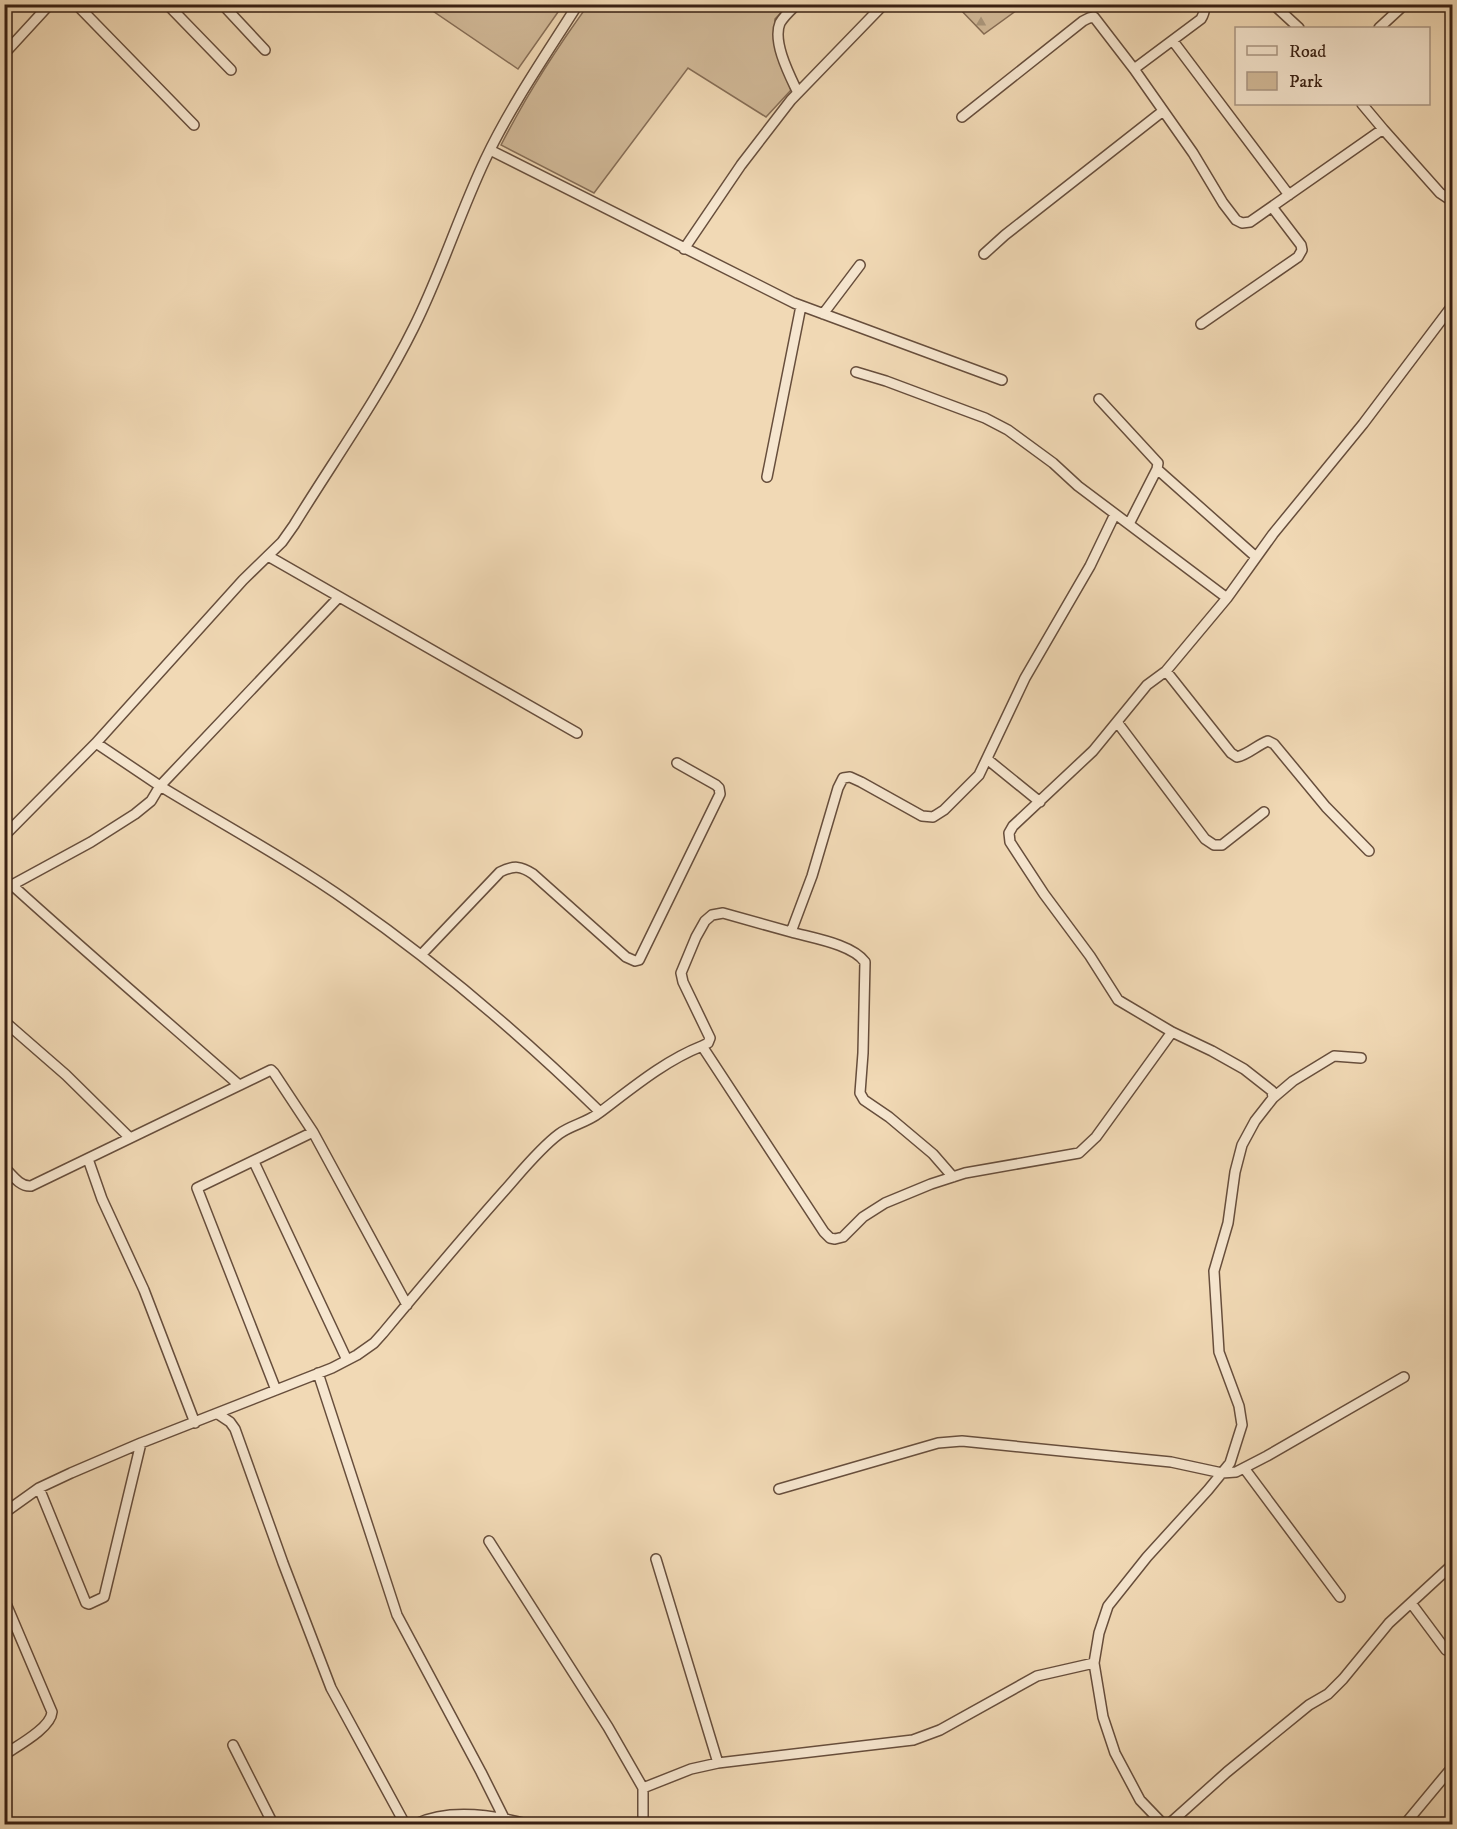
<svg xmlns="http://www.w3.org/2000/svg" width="1457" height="1829" viewBox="0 0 1457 1829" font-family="'IM FELL DW Pica',serif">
  <defs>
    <pattern id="forest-firs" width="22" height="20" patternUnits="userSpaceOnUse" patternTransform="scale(1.5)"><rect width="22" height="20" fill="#d2ba99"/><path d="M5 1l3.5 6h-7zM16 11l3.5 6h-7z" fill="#ab977c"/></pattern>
  </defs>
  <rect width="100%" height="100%" fill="#f1d9b5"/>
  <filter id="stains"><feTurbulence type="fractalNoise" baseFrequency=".00333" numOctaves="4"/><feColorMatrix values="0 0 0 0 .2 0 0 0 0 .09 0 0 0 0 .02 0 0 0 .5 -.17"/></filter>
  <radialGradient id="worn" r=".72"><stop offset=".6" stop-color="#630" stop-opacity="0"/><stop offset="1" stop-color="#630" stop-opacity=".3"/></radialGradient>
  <path fill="#d2ba99" stroke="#866d56" stroke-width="1.5" d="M424 5H563L518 69Z
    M588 5H788L775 19V47L791 90 766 117 688 68 594 193 501 145C526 96 556 49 588 5Z"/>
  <path fill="url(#forest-firs)" stroke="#866d56" stroke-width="1.5" d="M956 5H1024L984 34Z"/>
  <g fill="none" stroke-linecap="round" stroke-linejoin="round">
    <defs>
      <path id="street" d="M76 4 194 125
        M167 4 231 70
        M222 4 265 50
        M797 4C791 10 784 16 780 23 772 42 790 76 798 93
        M1273 4 1299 28
        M1379 28 1405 4
        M1173 41 1289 195
        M4 54 50 4
        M1134 69 1201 19C1204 14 1206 9 1203 4
        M1362 104 1383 129
        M962 117 1083 21 1089 18 1094 17 1134 69 1193 153 1223 203 1236 220 1242 223 1250 222 1383 129 1440 193 1452 201
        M490 150 794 303 1002 380
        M684 249 741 165 791 100 884 4
        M984 254 1005 235 1163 111
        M823 314 860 265
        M1201 324 1298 257 1302 250 1301 245 1272 207
        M856 372 886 381 985 418 1008 430 1053 463 1078 486 1227 598
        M1099 399 1158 463 1157 469
        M767 477 801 306
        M1129 524 1157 469 1256 557
        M268 556 577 733
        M339 597 160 786C224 825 289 860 350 903 439 965 522 1036 600 1112
        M1166 671 1231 753 1237 757C1249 754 1257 745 1268 741L1274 744 1326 807 1369 851
        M1117 722 1205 839 1214 845H1222L1264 812
        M987 759 1040 802
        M4 836 96 743
        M791 932C812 938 852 944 865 962L863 1053 860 1093 864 1100 889 1117 933 1154 953 1177
        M421 955 500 872C514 865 521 866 533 874L626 957 635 961 639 960 720 794 719 788 716 785 677 763
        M4 1021 66 1075 130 1138
        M702 1046 708 1043 710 1038 683 982 681 973 696 937 705 921 712 915 723 913 791 932 812 876 838 788 843 778 850 777 861 782 922 816 933 817 944 810 979 775 1025 678 1090 566 1115 514
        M239 1085C163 1018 87 953 12 885L91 842 135 814 151 801 160 786 96 743 243 580 282 542 294 525C334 460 380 396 414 327 441 273 459 215 485 160 511 105 546 55 578 4
        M1273 1098 1293 1081 1334 1056 1361 1058
        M88 1159 102 1199 144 1290 195 1423
        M254 1162 347 1360
        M4 1167C12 1175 20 1187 31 1186L271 1070 274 1073 313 1132 407 1305
        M318 1373 397 1615 481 1772 504 1818
        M276 1390 197 1188 313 1132
        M218 1414 230 1422 235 1429 283 1563 331 1688 405 1824
        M1244 1468 1340 1597
        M39 1488 86 1603 89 1604 104 1597 141 1443
        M779 1489 938 1443 962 1441 1171 1462 1222 1473 1236 1472 1267 1456 1404 1377
        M4 1513 39 1488 71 1473 141 1443 332 1368 357 1355 374 1343 383 1333C423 1285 463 1237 505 1190 521 1172 539 1149 559 1134 571 1125 586 1123 599 1113 631 1089 664 1061 702 1046L824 1232 830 1238 835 1239 843 1237 863 1217 885 1203 931 1184 965 1173 1079 1153 1096 1137 1172 1032
        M489 1541 608 1727 643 1788
        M656 1559 718 1763
        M4 1599 52 1712C51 1728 17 1746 4 1755
        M1411 1603 1446 1650
        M233 1745 273 1824
        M416 1824C450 1808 493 1815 527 1824
        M643 1824V1788L691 1769 718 1763 913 1740 940 1730 1037 1676 1094 1663
        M1163 1824 1140 1800 1115 1753 1103 1717 1094 1663 1099 1633 1108 1606 1147 1557 1208 1490 1230 1463 1242 1425 1239 1406 1219 1352 1214 1271 1228 1223 1235 1172 1242 1145 1255 1121 1273 1098 1272 1091 1244 1069 1212 1051 1172 1032 1118 1000 1090 956 1044 894 1010 842 1009 833 1013 826 1093 751 1147 685 1166 671 1227 598 1273 534 1363 424 1452 306
        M1169 1824 1227 1772 1309 1705 1328 1694 1343 1679 1389 1623 1452 1565
        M1405 1824 1449 1771"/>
    </defs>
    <use href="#street" stroke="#674e3c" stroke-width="12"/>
    <use href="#street" stroke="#f6e6cf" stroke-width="9"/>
  </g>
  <rect width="1457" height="1829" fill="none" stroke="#f1d9b5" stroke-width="24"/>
  <rect x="6" y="6" width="1445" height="1817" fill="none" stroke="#392013" stroke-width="3"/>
  <rect x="12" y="12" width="1433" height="1805" fill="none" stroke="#392013" stroke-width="1.5"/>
  <rect x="1235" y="27" width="195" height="78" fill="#f6e6cf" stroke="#aa9784" stroke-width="1.5"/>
  <rect x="1247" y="46" width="30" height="9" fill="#f6e6cf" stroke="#aa9784" stroke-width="1.5"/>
  <text x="1289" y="57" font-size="18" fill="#392013">Road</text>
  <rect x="1247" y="72" width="30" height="18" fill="#d2ba99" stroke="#aa9784" stroke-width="1.5"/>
  <text x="1289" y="87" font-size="18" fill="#392013">Park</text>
  <rect width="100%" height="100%" filter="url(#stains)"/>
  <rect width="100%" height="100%" fill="url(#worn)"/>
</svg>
